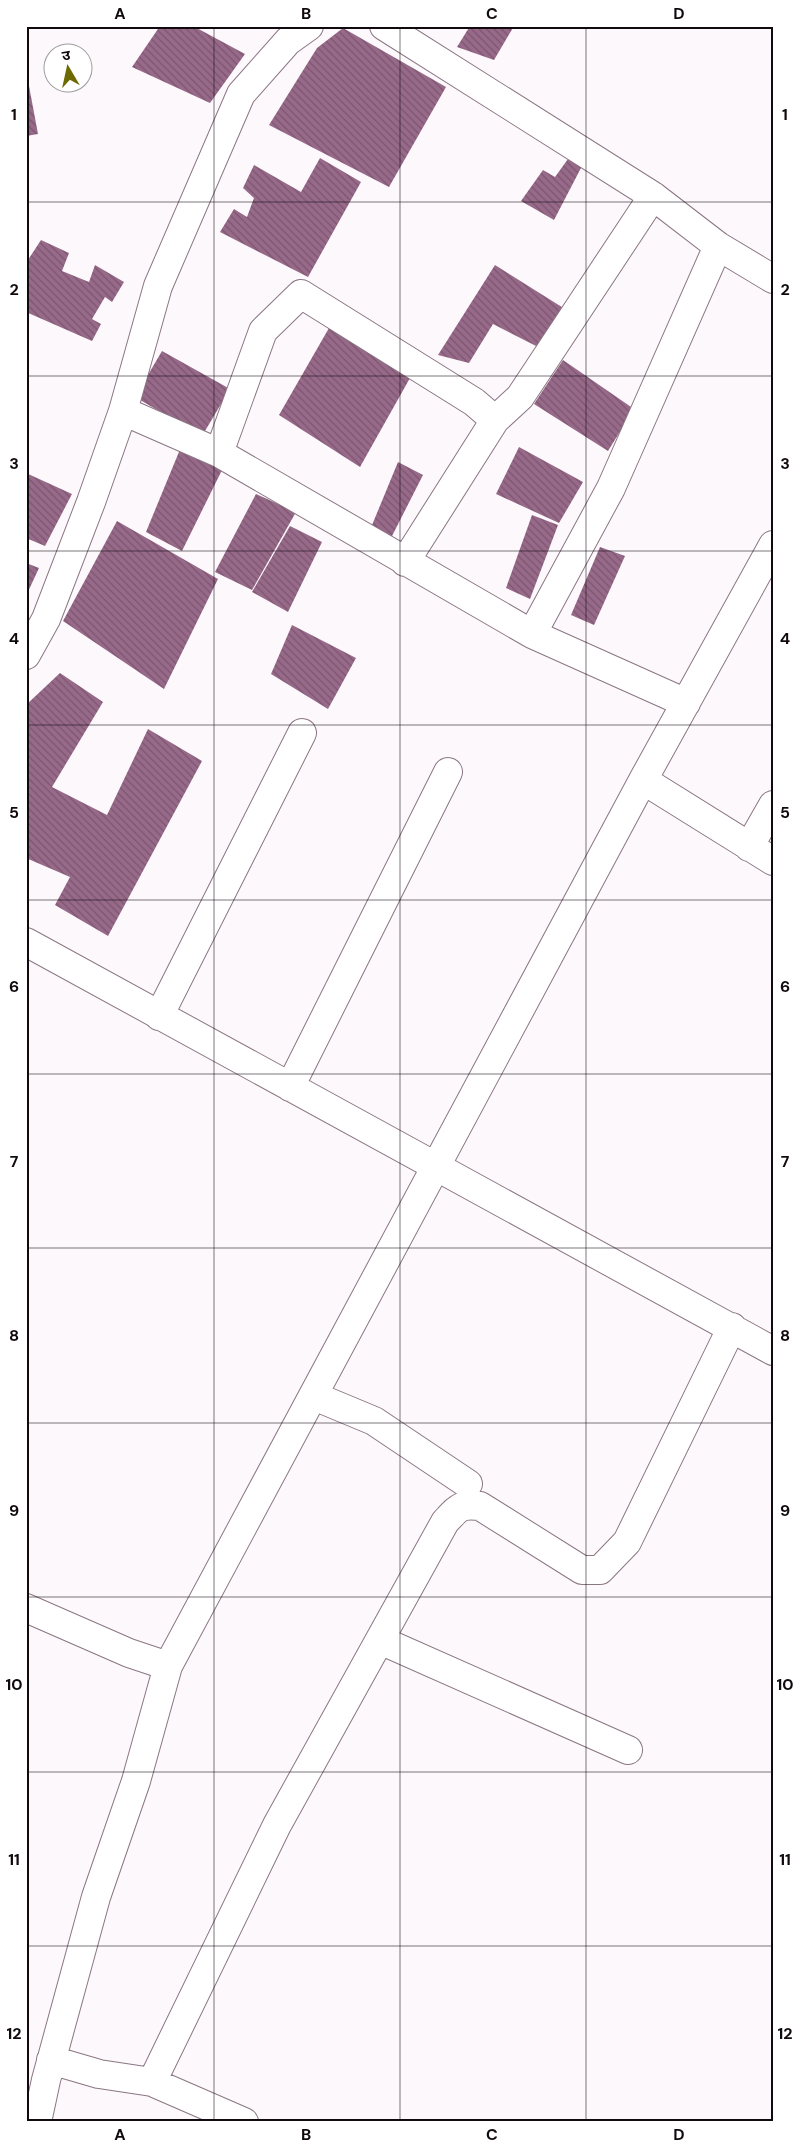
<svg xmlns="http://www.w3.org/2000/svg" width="799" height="2148" viewBox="0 0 799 2148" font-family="'DM Sans','Noto Sans Devanagari',sans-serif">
  <defs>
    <pattern id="building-back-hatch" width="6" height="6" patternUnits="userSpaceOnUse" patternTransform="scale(1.25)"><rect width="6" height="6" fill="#986a8a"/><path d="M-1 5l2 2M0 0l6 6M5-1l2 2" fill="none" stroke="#7b556f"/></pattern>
  </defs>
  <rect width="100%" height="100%" fill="#fdf8fb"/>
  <path fill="url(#building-back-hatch)" d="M160 26H193L245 54 210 103 132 67Z
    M470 26H514L494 60 457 47Z
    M343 28 446 87 389 187 269 125 317 48Z
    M26 70 38 134 26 136Z
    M320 158 361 182 308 277 220 232 234 209 247 217 254 198 243 188 254 165 301 192Z
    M568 159 582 166 554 220 521 201 543 170 555 177Z
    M41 240 69 253 62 271 89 282 95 265 124 282 112 302 105 297 92 319 101 324 92 341 26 312V263Z
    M495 265 565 309 540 348 493 324 469 363 438 355Z
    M329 328 410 378 360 467 279 415Z
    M162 351 230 389 202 436 135 397Z
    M563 360 634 409 608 451 534 404Z
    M181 447 223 468 182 551 146 532Z
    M519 447 583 482 559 523 496 494Z
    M398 462 423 475 391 538 370 530Z
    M26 473 72 494 45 546 26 538Z
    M256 494 296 512 252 590 215 572Z
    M532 515 558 525 530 599 506 588Z
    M117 521 218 579 164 689 63 621Z
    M290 526 322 542 288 612 252 592Z
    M600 547 625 556 594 625 571 615Z
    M26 563 39 568 26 596Z
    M292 625 356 658 328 709 271 674Z
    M60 673 103 702 52 787 107 815 148 729 202 761 108 936 55 905 70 877 26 858V705Z"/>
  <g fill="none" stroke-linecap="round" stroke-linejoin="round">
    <defs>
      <path id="minor" d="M384 26 653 196 718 246 773 279
        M123 411 219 453 532 634 686 703
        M219 453 263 331 301 294 474 402 495 420 520 397 653 196
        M773 545 643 780 773 861
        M405 562 495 420
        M532 634 611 488 718 246
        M26 655 46 619 91 502 123 411 158 286 241 94 288 41 309 26
        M749 847 773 805
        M26 942 773 1351
        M159 1016 302 733
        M290 1087 448 772
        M314 1396 374 1421 468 1484
        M26 1608 129 1653 168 1666 643 780
        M380 1640 628 1750
        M51 2060 99 2074 152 2082 277 1825 445 1522C459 1507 460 1504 480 1506L582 1570H600L627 1542 732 1327
        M152 2082 244 2122
        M37 2122 46 2080 96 1897 136 1781 168 1666"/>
    </defs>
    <use href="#minor" stroke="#8b7684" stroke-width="30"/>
    <use href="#minor" stroke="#fff" stroke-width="28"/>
  </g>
  <path fill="none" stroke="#10090e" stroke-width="1" stroke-opacity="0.55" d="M214 26V2122M400 26V2122M586 26V2122M26 202H773M26 376H773M26 551H773M26 725H773M26 900H773M26 1074H773M26 1248H773M26 1423H773M26 1597H773M26 1772H773M26 1946H773"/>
  <rect width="799" height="2148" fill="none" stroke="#ffffff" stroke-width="55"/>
  <g transform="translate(68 68) rotate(351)"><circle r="24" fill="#ffffff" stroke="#9f9d9f"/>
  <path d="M0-4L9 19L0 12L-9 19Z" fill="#6d6903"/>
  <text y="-8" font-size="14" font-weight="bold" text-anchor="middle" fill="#10090e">उ</text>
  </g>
  <rect x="28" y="28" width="744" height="2092" fill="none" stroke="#10090e" stroke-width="2"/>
  <g font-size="16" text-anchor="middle" font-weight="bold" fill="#10090e">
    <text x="120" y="19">A</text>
    <text x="306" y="19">B</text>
    <text x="492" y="19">C</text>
    <text x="679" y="19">D</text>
    <text x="14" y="120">1</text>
    <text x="785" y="120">1</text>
    <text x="14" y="295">2</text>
    <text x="785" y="295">2</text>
    <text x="14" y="469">3</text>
    <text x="785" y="469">3</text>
    <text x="14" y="644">4</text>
    <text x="785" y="644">4</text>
    <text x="14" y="818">5</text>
    <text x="785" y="818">5</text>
    <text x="14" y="992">6</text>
    <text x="785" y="992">6</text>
    <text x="14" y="1167">7</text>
    <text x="785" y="1167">7</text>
    <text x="14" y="1341">8</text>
    <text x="785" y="1341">8</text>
    <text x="14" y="1516">9</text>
    <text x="785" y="1516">9</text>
    <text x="14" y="1690">10</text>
    <text x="785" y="1690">10</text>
    <text x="14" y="1865">11</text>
    <text x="785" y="1865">11</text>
    <text x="14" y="2039">12</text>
    <text x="785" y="2039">12</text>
    <text x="120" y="2140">A</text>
    <text x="306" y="2140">B</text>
    <text x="492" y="2140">C</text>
    <text x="679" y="2140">D</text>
  </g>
</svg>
